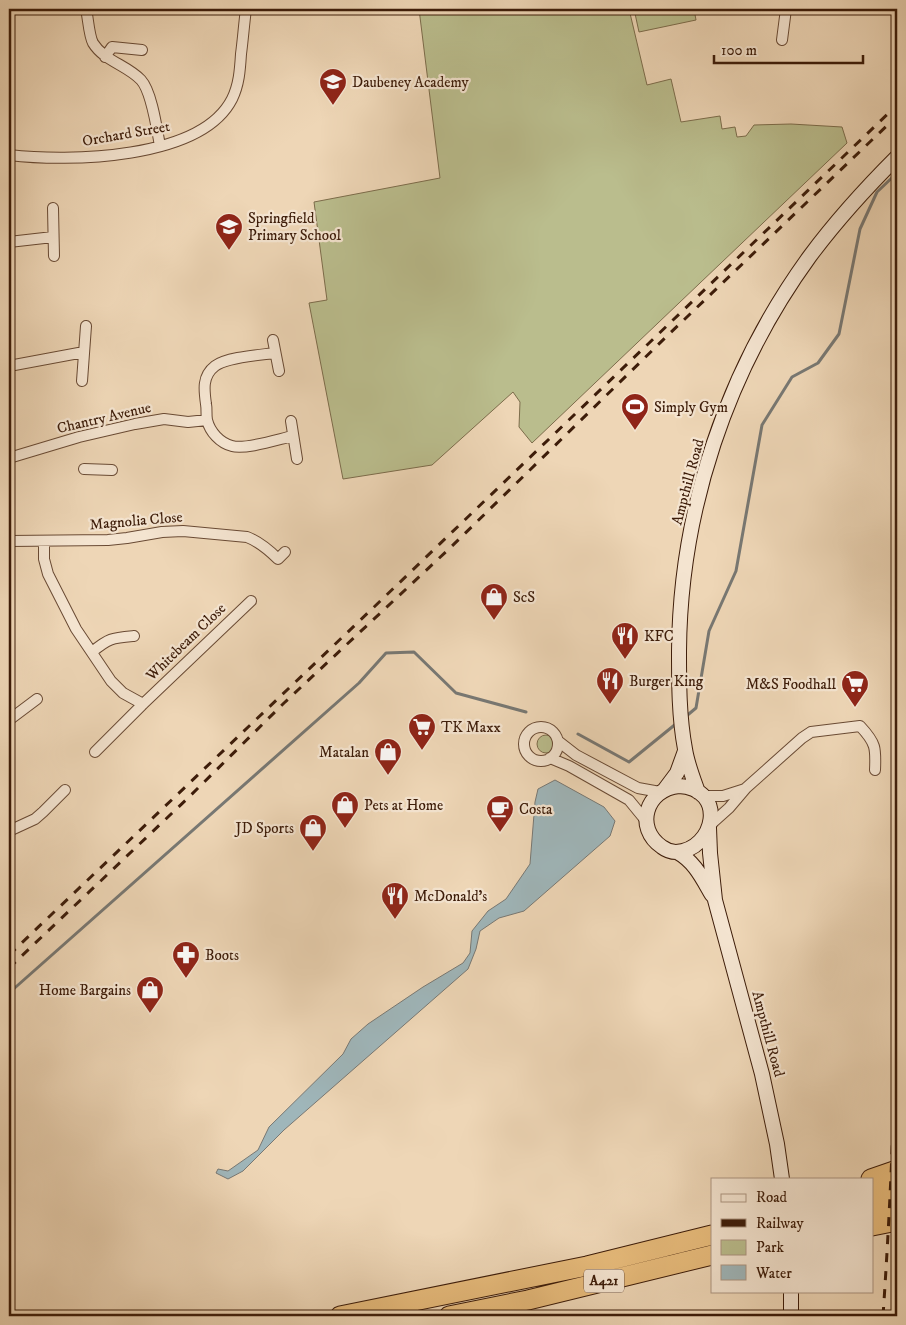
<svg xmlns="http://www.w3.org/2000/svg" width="906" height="1325" viewBox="0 0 906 1325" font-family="'IM FELL DW Pica',serif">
  <rect width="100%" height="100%" fill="#eed6b6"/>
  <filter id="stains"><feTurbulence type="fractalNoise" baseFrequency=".004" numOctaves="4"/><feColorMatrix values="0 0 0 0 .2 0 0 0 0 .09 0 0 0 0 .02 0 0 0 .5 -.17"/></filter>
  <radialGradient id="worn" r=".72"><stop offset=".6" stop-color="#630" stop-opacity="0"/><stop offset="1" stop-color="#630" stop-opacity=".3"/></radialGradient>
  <path fill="#babd8d" stroke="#7c6c4b" d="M419 9H629L647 85 671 79 681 122 720 116 722 129 735 127 737 137 746 136 754 125 791 124 842 127 847 143 532 443 519 427 520 402 513 392 432 465 343 479 309 303 327 300 314 202 440 178Z
    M634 9H694L696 20 639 32Z
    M537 744a9 9 0 1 1 18 0a9 9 0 1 1-18 0Z"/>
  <path fill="#9fb6ba" stroke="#787873" d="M555 780 604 807 615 821 610 836 524 911 499 918 480 931 476 949 468 969 284 1130 243 1171 228 1179 216 1173 218 1169 228 1171 258 1150 269 1127 343 1054 351 1039 368 1024 423 987 463 963 470 953 472 931 488 911 506 899 530 864 535 802 538 789Z"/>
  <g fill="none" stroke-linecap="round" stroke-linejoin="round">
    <path stroke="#787873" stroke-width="3" d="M684 718 696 708 709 631 736 571 762 425 792 377 818 363 839 334 860 229 877 192 897 173
      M578 734 629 762 677 723
      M9 993 359 683 386 653 414 652 456 693 526 712"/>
    <defs>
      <path id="street" d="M86 9C88 17 89 36 93 43 104 61 127 65 141 80 152 92 157 130 160 146
        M782 40 786 9
        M105 57 112 47 142 50
        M9 155C68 162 201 160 232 99 239 85 240 70 241 54 243 39 244 24 246 9
        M53 208 54 256
        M9 242 53 237
        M273 340 279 371
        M275 353C260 355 227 357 215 366 202 376 204 390 206 404 207 409 206 415 207 420 210 432 220 443 232 446 245 450 279 439 293 436
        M9 366 84 352
        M82 381 86 326
        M291 421 297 459
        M9 458 79 437 135 424 164 419 188 422 207 420
        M84 469 112 470
        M9 541 108 540 127 538 162 532 183 531 247 537C260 542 269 550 278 559L285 552
        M44 541V559L48 574 76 629 111 681 123 693 143 704
        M92 652C109 638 112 638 134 636
        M9 720 37 699
        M524 744a17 17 0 1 1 34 0a17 17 0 1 1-34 0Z
        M558 741 576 755 638 788 660 792
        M95 752 143 704 251 601
        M550 758 569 766 629 800 647 822
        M704 796H723L745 789
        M710 825 729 808 746 788 802 738 811 732 860 726C876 743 876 748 875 770
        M9 831 35 819 43 812 65 790"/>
      <path id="secondary" d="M679 786C728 789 715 850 676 852 671 852 666 850 662 847 634 828 646 789 679 786Z
        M665 789 677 773 685 751
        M698 792C693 778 687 763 685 749 679 717 679 684 679 651 680 510 727 370 810 256 836 221 866 188 897 157
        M709 828 710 853 715 900 762 1074 777 1144 782 1179
        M677 852C695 862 702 878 712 895
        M791 1291V1316"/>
      <path id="highway" d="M871 1179 897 1170
        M872 1193 897 1186
        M872 1212 897 1205
        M872 1226 897 1221
        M340 1316 587 1266 712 1235
        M449 1316 528 1300 712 1255"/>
    </defs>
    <use href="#street" stroke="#694a34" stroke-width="12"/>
    <use href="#secondary" stroke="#3d1c09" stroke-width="16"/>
    <use href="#highway" stroke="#3d1c09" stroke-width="21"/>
    <use href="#street" stroke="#f4e4d0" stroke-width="10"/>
    <use href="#secondary" stroke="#f4e4d0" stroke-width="14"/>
    <use href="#highway" stroke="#e7bb7b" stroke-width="19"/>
    <path stroke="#3d1c09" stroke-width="3" stroke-dasharray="9 9" stroke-linecap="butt" d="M9 955 373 608 897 105
      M9 968 189 797 284 703 450 548 665 338 897 116
      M883 1316C892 1183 897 1050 897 916 898 781 892 646 897 512
      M895 1316 897 1281"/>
  </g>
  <defs>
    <symbol id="school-pin" viewBox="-11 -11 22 30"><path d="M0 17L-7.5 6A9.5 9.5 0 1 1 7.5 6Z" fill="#8f2418" stroke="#f4e4d0"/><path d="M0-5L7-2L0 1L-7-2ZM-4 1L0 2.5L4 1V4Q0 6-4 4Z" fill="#fff"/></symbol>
    <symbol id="stadium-pin" viewBox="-11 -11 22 30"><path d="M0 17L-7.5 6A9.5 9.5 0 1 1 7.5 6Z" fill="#8f2418" stroke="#f4e4d0"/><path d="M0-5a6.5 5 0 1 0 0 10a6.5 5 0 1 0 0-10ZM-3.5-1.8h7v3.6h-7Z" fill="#fff"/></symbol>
    <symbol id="shop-pin" viewBox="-11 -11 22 30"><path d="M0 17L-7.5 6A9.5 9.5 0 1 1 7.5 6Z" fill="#8f2418" stroke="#f4e4d0"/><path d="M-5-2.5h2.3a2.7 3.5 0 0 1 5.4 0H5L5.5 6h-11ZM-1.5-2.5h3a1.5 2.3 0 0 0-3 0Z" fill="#fff"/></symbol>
    <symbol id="restaurant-pin" viewBox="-11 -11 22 30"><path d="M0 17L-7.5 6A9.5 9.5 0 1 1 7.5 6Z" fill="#8f2418" stroke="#f4e4d0"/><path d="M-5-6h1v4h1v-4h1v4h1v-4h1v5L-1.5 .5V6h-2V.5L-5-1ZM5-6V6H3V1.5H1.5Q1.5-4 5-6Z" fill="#fff"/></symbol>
    <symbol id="supermarket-pin" viewBox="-11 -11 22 30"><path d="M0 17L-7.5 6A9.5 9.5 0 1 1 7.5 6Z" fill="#8f2418" stroke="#f4e4d0"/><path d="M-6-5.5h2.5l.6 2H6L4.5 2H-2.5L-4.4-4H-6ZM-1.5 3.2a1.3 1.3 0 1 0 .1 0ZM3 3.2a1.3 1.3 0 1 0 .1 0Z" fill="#fff"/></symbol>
    <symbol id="cafe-pin" viewBox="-11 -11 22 30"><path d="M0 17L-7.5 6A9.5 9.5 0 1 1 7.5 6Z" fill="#8f2418" stroke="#f4e4d0"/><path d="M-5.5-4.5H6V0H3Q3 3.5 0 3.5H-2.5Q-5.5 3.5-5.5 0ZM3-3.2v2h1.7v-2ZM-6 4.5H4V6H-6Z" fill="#fff"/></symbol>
    <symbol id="pharmacy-pin" viewBox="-11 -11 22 30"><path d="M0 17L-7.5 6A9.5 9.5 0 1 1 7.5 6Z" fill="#8f2418" stroke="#f4e4d0"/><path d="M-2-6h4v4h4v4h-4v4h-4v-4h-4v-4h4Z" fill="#fff"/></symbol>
  </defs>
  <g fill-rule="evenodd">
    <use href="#school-pin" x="317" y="66" width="32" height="43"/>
    <use href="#school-pin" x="213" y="211" width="32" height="43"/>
    <use href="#stadium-pin" x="619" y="391" width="32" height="43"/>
    <use href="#shop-pin" x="478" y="581" width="32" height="43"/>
    <use href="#restaurant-pin" x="609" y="620" width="32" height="43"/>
    <use href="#restaurant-pin" x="594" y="665" width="32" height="43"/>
    <use href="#supermarket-pin" x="839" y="668" width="32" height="43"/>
    <use href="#supermarket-pin" x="406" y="711" width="32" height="43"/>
    <use href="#shop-pin" x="372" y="736" width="32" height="43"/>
    <use href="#shop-pin" x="329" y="789" width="32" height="43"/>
    <use href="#cafe-pin" x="484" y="793" width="32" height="43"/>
    <use href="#shop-pin" x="297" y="812" width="32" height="43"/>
    <use href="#restaurant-pin" x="379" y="880" width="32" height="43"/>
    <use href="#pharmacy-pin" x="170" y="939" width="32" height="43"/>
    <use href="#shop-pin" x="134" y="974" width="32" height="43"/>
  </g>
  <g text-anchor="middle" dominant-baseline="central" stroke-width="4.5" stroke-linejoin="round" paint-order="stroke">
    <rect fill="#f4e4d0" stroke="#745845" stroke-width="1" x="584" y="1269.5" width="40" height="23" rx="4"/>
    <g font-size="14" font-weight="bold" fill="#3d1c09">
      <text x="604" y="1281">A421</text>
    </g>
    <g font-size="15" fill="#3d1c09" stroke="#f4e4d0" text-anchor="start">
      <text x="352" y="82">Daubeney Academy</text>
      <text x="248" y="218">Springfield<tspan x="248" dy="17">Primary School</tspan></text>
      <text x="654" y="407">Simply Gym</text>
      <text x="513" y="597">ScS</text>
      <text x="644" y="636">KFC</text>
      <text x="629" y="681">Burger King</text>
      <text x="836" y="684" text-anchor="end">M&amp;S Foodhall</text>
      <text x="441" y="727">TK Maxx</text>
      <text x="369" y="752" text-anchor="end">Matalan</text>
      <text x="364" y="805">Pets at Home</text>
      <text x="519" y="809">Costa</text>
      <text x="294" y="828" text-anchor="end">JD Sports</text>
      <text x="414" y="896">McDonald's</text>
      <text x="205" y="955">Boots</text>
      <text x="131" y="990" text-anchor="end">Home Bargains</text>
    </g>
    <g font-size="15" fill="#3d1c09" stroke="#f4e4d0">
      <text transform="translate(126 134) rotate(-10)">Orchard Street</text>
      <text transform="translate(104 418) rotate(-13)">Chantry Avenue</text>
      <text transform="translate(688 482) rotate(-75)">Ampthill Road</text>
      <text transform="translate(136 521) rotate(-5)">Magnolia Close</text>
      <text transform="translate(186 642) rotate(-44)">Whitebeam Close</text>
      <text transform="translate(768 1034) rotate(75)">Ampthill Road</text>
    </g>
  </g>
  <rect width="906" height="1325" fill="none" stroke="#eed6b6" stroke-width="30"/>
  <rect x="10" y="10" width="886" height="1305" fill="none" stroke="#3d1c09" stroke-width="2.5"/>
  <rect x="15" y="15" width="876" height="1295" fill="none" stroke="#3d1c09"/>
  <rect x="711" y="1178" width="162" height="115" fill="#f4e4d0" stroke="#ab9480"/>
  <rect x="721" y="1194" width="25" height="8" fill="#f4e4d0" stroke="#ab9480"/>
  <text x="756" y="1202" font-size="15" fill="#3d1c09">Road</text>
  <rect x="721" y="1219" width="25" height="8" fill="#3d1c09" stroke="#ab9480"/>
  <text x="756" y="1228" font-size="15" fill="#3d1c09">Railway</text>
  <rect x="721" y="1240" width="25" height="15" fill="#babd8d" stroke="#ab9480"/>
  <text x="756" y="1252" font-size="15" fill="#3d1c09">Park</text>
  <rect x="721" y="1265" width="25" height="15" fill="#9fb6ba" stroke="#ab9480"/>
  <text x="756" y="1278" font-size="15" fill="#3d1c09">Water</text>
  <path d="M714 55v8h149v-8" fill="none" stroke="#3d1c09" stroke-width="2.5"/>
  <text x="721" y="55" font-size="15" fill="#3d1c09" stroke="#f4e4d0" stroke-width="4" paint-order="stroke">100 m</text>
  <rect width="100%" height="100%" filter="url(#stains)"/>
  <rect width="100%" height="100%" fill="url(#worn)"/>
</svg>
